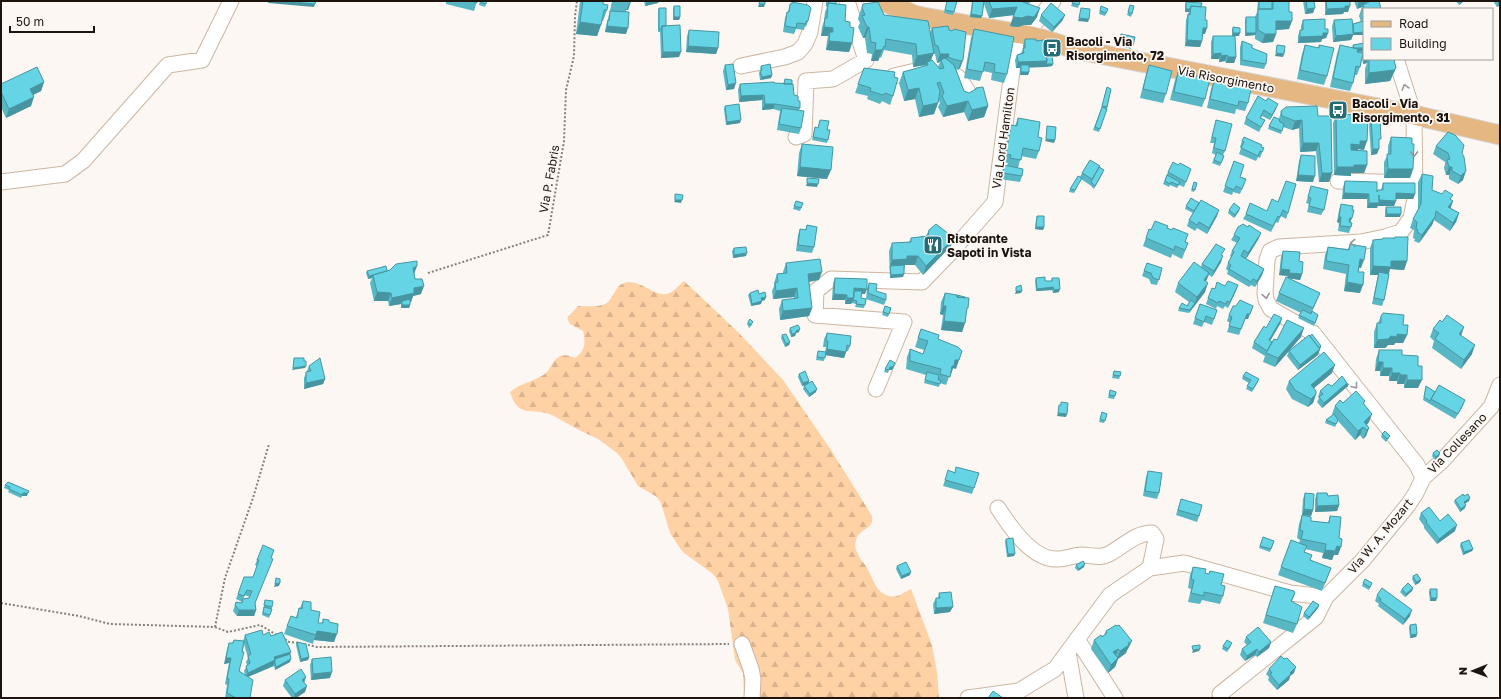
<svg xmlns="http://www.w3.org/2000/svg" width="1501" height="699" viewBox="0 0 1501 699" font-family="'Golos Text',sans-serif">
  <defs>
    <pattern id="forest-firs" width="22" height="20" patternUnits="userSpaceOnUse"><rect width="22" height="20" fill="#ffd2a6"/><path d="M5 1l3.5 6h-7zM16 11l3.5 6h-7z" fill="#dab38e"/></pattern>
  </defs>
  <rect width="100%" height="100%" fill="#fcf7f3"/>
  <path fill="url(#forest-firs)" d="M684 281 738 332 783 380 831 450 869 511C880 529 860 526 856 540 855 544 855 549 857 552 859 558 864 563 867 568 873 578 876 593 889 596 897 599 904 592 911 589L932 645 937 672 939 698H744L743 673 735 660 728 609 718 581 713 574 684 553 679 547 670 533 661 503 657 497 638 486 622 459 617 453 598 439 579 430 552 415C531 407 518 419 510 392 520 383 536 381 546 373 551 368 553 360 560 356 565 354 570 356 575 358 585 351 586 343 583 331L570 324 567 318 578 306C586 306 601 308 608 302 614 297 615 286 624 283 641 277 657 303 673 291 677 288 680 284 684 281Z"/>
  <g fill="none" stroke-linecap="round" stroke-linejoin="round">
    <defs>
      <path id="minor" d="M1396 59 1414 115 1415 199 1411 218 1401 232 1385 237 1361 242 1279 247 1270 251 1267 260 1265 293 1266 300 1271 309 1313 333 1417 465 1423 478
        M741 66 785 57 798 52 805 44 810 32 815 1
        M943 67 958 77 967 90
        M894 76 933 67 927 39
        M796 137 804 134 806 81 833 79 866 60 847 1
        M1338 181 1415 183
        M1 182 65 174 83 161 168 65 202 60 231 1
        M876 389 904 322 815 315 816 291 831 279 922 282 951 252 995 202 1015 48 1053 1
        M998 508C1010 527 1033 561 1058 559 1066 559 1074 555 1082 555 1092 555 1100 559 1109 554 1124 546 1135 533 1152 533L1156 539 1150 568
        M1077 639 1115 698
        M742 644 751 669 753 679 752 698
        M1068 652 1076 698
        M1220 694 1316 617 1326 597
        M968 698 1019 691 1055 669 1110 595 1150 568 1184 563 1290 593 1326 597 1363 560 1408 505 1416 493 1423 478 1441 462 1491 407 1500 385"/>
      <path id="major" d="M883 1 914 15 923 17 1032 36 1079 50 1414 115 1500 135"/>
    </defs>
    <use href="#minor" stroke="#cbb6a1" stroke-width="17"/>
    <use href="#major" stroke="#d6d5d3" stroke-width="21"/>
    <path stroke="#857f79" stroke-width="2" stroke-dasharray="2 2" stroke-linecap="butt" d="M428 273 548 235 564 141 566 90 574 56 575 16 577 1
      M1 603 79 616 110 624 215 627 225 578 253 498 269 444
      M215 627 228 632 260 625 277 635
      M285 639 289 642 299 643
      M304 644 317 647 729 644"/>
    <use href="#minor" stroke="#fff" stroke-width="15"/>
    <use href="#major" stroke="#e5b883" stroke-width="19"/>
  </g>
  <path fill="#57b7c5" fill-rule="evenodd" d="M446 1H477L474 11 446 4Z
    M480 1H487L485 7 479 5Z
    M580 1H603V4L607 10 603 21H602L597 36 576 34Z
    M612 1H631L628 10H626V34L605 32 606 26 610 11Z
    M644 1H659L658 3 645 6Z
    M826 1H836V4L845 21 850 27 852 43 849 52 826 50 827 41 828 36H821L822 27 824 21 825 12 827 7H826Z
    M947 1H957L953 15 944 13Z
    M972 1H1031L1029 4 1037 17 1031 25H1024L1018 27 1010 26 1014 15 989 18 984 4 981 18 970 17Z
    M1073 1H1080L1078 8 1071 6Z
    M1258 1H1289V29L1276 30V34L1273 42 1262 43 1255 39V35L1245 36V20L1246 17H1255L1257 12Z
    M1303 1H1314L1313 13 1305 14Z
    M1325 1H1350L1348 12H1344L1343 14 1325 15Z
    M1354 1H1379L1364 9V35H1353L1351 40 1333 42 1332 26 1334 20 1353 24 1361 22 1359 16 1362 7 1357 9Z
    M1456 1H1464L1459 5Z
    M1493 1H1500V5L1497 7Z
    M792 2 808 21 806 27 805 26 804 30 796 29 794 34 783 32 785 18 787 12H788L790 4H792Z
    M1186 2 1201 7 1205 34H1202V41L1200 47 1185 46 1186 20 1188 14 1189 12H1185V5Z
    M863 4 884 15 930 33 932 28 949 30 963 60 960 68 958 70 956 69 964 91 969 93 975 90 976 88 988 106 984 117 968 121 964 112 943 117 938 107 940 103 939 100 934 114 919 117 915 99 904 101 899 83 903 72 926 66V65L913 67 912 55 884 50 881 58 880 57 878 61H871L872 54 867 53 865 38H863L858 27 860 23 858 19 859 15ZM933 54H935L937 63 940 62 938 67 931 61Z
    M1130 5 1134 6 1131 17 1127 15Z
    M674 6 680 17 679 20H673V9Z
    M1101 6 1108 9 1105 16 1099 14Z
    M659 8 666 26 679 57 661 58 660 32H658V10Z
    M1041 15H1065L1062 21 1052 32 1039 21Z
    M1303 20 1325 29 1328 33 1326 38 1322 39 1321 42 1298 43V36L1300 30H1301V26Z
    M1233 27 1239 36H1235L1236 57 1234 63H1226L1225 61 1219 62V59H1211V42L1213 36H1232V30Z
    M974 29 1007 74 1004 83 991 80 992 73 983 71 980 81 964 78 971 38Z
    M689 30 718 48 716 54 686 52 687 36Z
    M1121 34 1135 37 1131 49 1118 45Z
    M1025 39 1036 41 1046 55 1053 64 1052 66 1045 67H1029V72L1028 75H1020V68H1016L1015 60 1017 55 1021 53 1023 49V45Z
    M1242 41 1266 64 1264 69 1240 65V47Z
    M1364 43V59H1394L1396 68 1390 81 1365 84V69L1367 63 1363 64 1362 56 1360 67 1357 75H1355L1353 83 1350 91 1330 87 1337 54 1340 45 1352 48 1353 45Z
    M1305 45 1318 48 1319 45 1327 76 1324 85 1297 79 1302 54Z
    M725 65 734 89 726 90 723 71Z
    M1149 65 1166 94 1163 103 1140 98 1146 74Z
    M761 66 772 75 771 78 760 80 759 73 760 71 761 70 760 69Z
    M864 68 894 77 893 96 890 105 882 101 880 104 867 99 868 96 855 93Z
    M1178 72 1205 99 1202 107 1170 100 1175 80Z
    M785 79 792 84 794 95 798 101 800 108 799 110 801 128 799 134 777 130 780 111 773 109 762 110V100L739 102 738 90 740 84 774 83 783 84Z
    M1214 81 1248 103 1245 111 1236 109 1235 114 1207 108 1211 89Z
    M44 82 41 91 33 95 31 106 6 118 1 107V84Z
    M1111 89 1107 109 1099 132 1093 130 1101 109 1106 90Z
    M1258 96 1276 109 1270 120 1262 116 1261 118 1265 120 1259 132 1244 124 1246 118Z
    M725 106 740 123 726 125 724 109Z
    M1281 111 1318 116 1332 173 1329 182H1319L1316 151 1300 152 1299 128 1292 130 1283 127 1281 134 1268 129 1269 126 1279 119Z
    M1336 115 1364 150 1358 149V150L1367 165 1364 173H1351V176L1334 175 1333 123Z
    M1018 118 1038 137 1039 151 1036 159 1021 156 1018 168 1022 176 1020 182 1000 179 1002 171 1004 165 1007 166 1008 163 1003 162 1008 133 1011 125 1015 126Z
    M1371 119 1379 144 1377 154 1371 155 1369 125Z
    M820 120 828 140 827 143 812 140 815 127 818 128Z
    M1216 120 1225 151 1223 155 1224 156 1220 166 1212 163 1216 155 1212 153 1214 143H1210Z
    M1391 137 1412 144 1413 169 1410 178H1384V162L1388 154V146Z
    M1242 141 1264 148 1260 158 1258 157 1256 161 1239 154 1241 148 1240 147Z
    M802 144 827 179 797 176 799 153Z
    M1436 146 1462 153 1463 180 1458 184 1449 179V175H1446L1444 168 1445 164V162L1433 154Z
    M1301 155 1313 182 1296 181 1299 161Z
    M1234 161 1240 177 1246 179 1240 194 1233 192 1232 195 1223 192Z
    M1178 165 1191 169 1184 187 1179 185 1177 188 1170 185 1169 187 1163 184 1168 172Z
    M1099 169 1103 173 1094 189 1090 185 1081 179 1074 193 1069 192 1070 189 1080 177 1082 173Z
    M1422 174 1432 190 1453 201 1450 208 1459 213 1456 222 1450 231 1434 220 1432 225 1419 243 1414 241 1415 239 1413 238 1414 230 1410 228 1413 219 1418 210V182Z
    M1345 181 1377 192 1381 190 1383 183 1415 194 1413 199H1396L1394 206H1377V208H1367V199H1342L1343 187Z
    M1194 182 1197 183 1194 192 1191 191Z
    M1311 186 1324 210 1321 215 1307 212 1309 204 1306 203Z
    M1272 199 1288 213 1286 219 1281 216 1278 223 1276 222 1271 232 1243 219 1246 214 1267 211Z
    M796 201 803 203 800 211 793 209Z
    M1341 204 1351 223V227L1349 233 1338 231 1339 223 1337 222 1339 210Z
    M1186 206 1217 216 1207 234 1197 228 1195 231 1187 226 1189 220 1193 213 1185 209Z
    M1386 207 1400 217H1385V210Z
    M1229 210 1239 211 1234 218 1228 213Z
    M1037 216 1044 227 1043 230 1035 229 1036 219Z
    M807 225 814 247 812 253 796 251 798 235 800 229 805 230Z
    M1167 228 1186 242 1188 243 1182 259 1172 254 1171 258 1143 246 1149 229 1151 230Z
    M929 230 954 238 951 246 923 275 915 265H905L903 277 890 278 889 251 892 243 909 242 911 238 926 236Z
    M1234 235 1259 238 1246 259 1264 269 1262 275 1255 287 1251 285 1249 287 1227 274 1228 271 1226 269 1228 263 1231 257 1230 256 1232 251 1237 243 1231 240Z
    M1395 237 1407 261 1404 270 1390 269 1389 274 1384 300 1382 306 1372 304 1378 275H1370V248L1373 240 1382 239 1383 238H1394Z
    M1350 244 1361 268H1359L1358 272 1360 293 1344 291 1346 274 1323 269 1325 255 1328 247 1348 249Z
    M734 248 746 256 733 258 732 251Z
    M1283 251 1299 261 1302 274 1300 280 1288 278 1320 293 1312 312 1318 315 1314 326 1298 318 1301 313 1276 301 1279 293 1287 278 1288 276 1279 275 1281 257Z
    M1222 255 1221 262 1212 277 1209 275 1206 281 1205 292 1189 313 1178 311 1179 308 1187 306 1189 302 1175 292 1178 283 1201 267 1202 264Z
    M786 263 819 280 809 282 812 308 809 316 780 320 779 309 782 300 794 299V297L773 299 772 291 774 286V283L777 274 783 273V272Z
    M1147 263 1162 268 1157 285 1151 284 1149 279 1142 276Z
    M417 266 414 273 415 279 421 294 413 296 411 302H410V305L409 308H401V304L389 306 388 301H374L370 283 372 278 368 279 366 273 367 271H387Z
    M835 278 865 294H861V298L866 299 867 289 869 283 876 291 886 300 884 305 866 299 864 308 855 307 856 304 852 303 851 304H845V300H832L833 283Z
    M1036 278 1045 281H1051L1052 278 1059 292 1053 293 1052 290 1036 291 1035 281Z
    M1238 285 1228 308 1225 306 1223 309 1217 306 1216 309 1206 304 1208 298 1215 289 1225 286Z
    M750 293 759 294 765 300 761 301V304L751 306 748 295Z
    M945 293 966 316 965 323 962 332 941 330 943 315 940 314 941 302Z
    M1200 304 1217 310 1212 325 1204 322 1202 327 1193 324Z
    M885 306 891 308 888 317 882 315Z
    M1229 315 1248 319H1245L1239 335 1227 332 1230 323 1227 321Z
    M1381 316 1403 325 1407 335 1403 343H1395L1394 345H1388L1385 348H1374V332L1377 323H1378Z
    M1282 318 1280 324 1270 341 1272 342 1277 340 1301 337 1275 367 1263 362 1265 356 1252 348 1254 342 1266 328Z
    M748 322H753L752 325 749 328 747 324Z
    M790 328 799 332 796 333 795 336 791 337 789 331Z
    M921 329 938 339 956 369 953 368 951 374H950L946 385 940 383 939 387 924 383 926 375 906 369 907 357 910 349 923 354 924 350 915 347Z
    M1433 329 1461 335 1472 354 1461 369 1432 348 1434 341 1430 337Z
    M827 333 850 346 848 351H846L844 358 825 355 824 361 816 360 818 351 825 352 826 347H823L824 339Z
    M782 335 790 342 789 345 785 347 781 338Z
    M1321 346 1318 355 1298 370 1287 356 1289 351Z
    M1379 350 1402 355 1418 388H1404V384H1397V381H1389V376H1380V371H1375L1376 359Z
    M309 366 325 379 323 384 304 389V378Z
    M894 366 892 370H889L888 373 884 372 885 369Z
    M1114 371 1120 376 1119 379 1112 378Z
    M1332 373 1314 388 1316 394 1313 403 1308 407 1292 399 1286 389 1289 381Z
    M799 374 809 381 808 384 802 386 798 377Z
    M1243 376 1258 382 1252 392 1246 389 1249 383 1242 379Z
    M804 386 816 392 809 397 803 389Z
    M1348 386 1322 408 1317 402 1319 398 1318 397 1320 391Z
    M1426 386 1435 392 1465 400 1463 406 1455 419 1423 400Z
    M1110 390 1116 392 1114 399 1108 398Z
    M1365 401 1364 404 1369 422 1367 425 1369 428 1366 436 1363 439 1360 435 1355 440 1338 421 1335 427 1325 423 1326 420 1333 415 1332 414 1335 406 1343 403Z
    M1102 412 1107 414 1104 423 1099 422Z
    M1382 434 1389 438 1386 442 1381 437Z
    M1433 453H1440L1439 456 1435 460 1432 456Z
    M956 467 974 488 972 494 943 486 948 471 955 472Z
    M1148 471 1159 493 1157 499 1143 496 1146 477Z
    M5 485 27 496H22L21 498 8 492 9 490 4 488Z
    M1305 493 1313 510 1311 516 1302 515 1311 521 1328 523 1330 516 1339 538 1338 555H1334L1332 560 1322 558 1323 553 1305 549 1304 552 1310 560 1331 568 1322 591 1278 575 1291 540 1299 543 1300 540 1297 538 1299 524 1302 515 1303 499Z
    M1317 493 1328 496 1339 505 1337 511 1315 512V499Z
    M1464 496 1469 501 1465 503V508L1460 512 1454 502 1455 500Z
    M1181 499 1199 516 1197 522 1176 515Z
    M1421 513 1440 521 1455 531 1437 544 1424 528V526L1419 519Z
    M1263 537 1274 541 1270 552 1259 548Z
    M1006 539 1014 556 1007 557 1005 542Z
    M1461 543 1473 549 1472 551 1463 555 1460 546Z
    M263 545 255 603 256 610 254 616H237L233 611 236 602 241 603 242 602 236 599 238 594 253 577 257 566 255 565ZM245 595 250 597 249 598 243 599Z
    M1076 565 1084 567 1078 571 1075 568Z
    M897 566 910 575 901 579 896 569Z
    M1193 567 1205 573 1209 574 1210 571 1221 585 1223 596 1220 604 1202 600 1200 604 1188 602 1191 589 1188 588 1190 575Z
    M1413 576 1421 580 1419 583 1415 585 1412 579Z
    M1363 583 1371 586 1369 590 1362 586Z
    M1275 586 1295 593 1292 601 1297 624 1293 633 1263 623Z
    M1413 588 1412 591 1405 597 1400 592 1402 589Z
    M1430 589 1436 601H1430L1429 592Z
    M939 593 950 612 934 614 933 604 936 598H938Z
    M1377 595 1410 616 1403 625 1378 606 1379 604 1375 601Z
    M265 600 272 607 269 618 262 615Z
    M303 601 311 610 318 623H322L323 619 334 642 314 640 313 644 284 634 287 626 296 617 299 608H300Z
    M1319 605 1318 608 1308 620 1303 616 1304 613Z
    M1410 625 1417 634 1416 637 1410 638 1409 628Z
    M1106 631 1128 649 1127 650 1126 653 1118 659 1115 667 1108 673 1091 649 1094 640 1104 635Z
    M245 635 271 636 290 654V662L275 670 274 666 248 677 250 698H225L227 685 225 684 229 663 224 664 227 649 229 643H232L234 640 243 641ZM244 644 248 658 246 662 247 665 244 671 245 675 239 671Z
    M1246 637 1271 642 1269 648 1257 657 1255 655 1245 661 1240 655 1242 649 1247 645 1244 642Z
    M297 642 309 657 308 660 300 662 296 645Z
    M1223 646H1231L1227 652 1222 649Z
    M312 659 330 678 311 680 310 665Z
    M1269 669 1294 673 1290 676 1289 680 1277 690 1268 680 1269 677 1266 674Z
    M306 677 304 682 305 692 296 698H292L283 686 285 680Z"/>
  <path fill="#4795a0" d="M269 1H284L315 4 314 7 268 3Z
    M629 1H631L628 10H626L630 2Z
    M647 1H659L658 3 645 6Z
    M1359 1H1367L1365 6 1363 5 1362 7 1357 9Z
    M1461 1H1464L1459 5Z
    M1499 1H1500V5L1497 7Z
    M759 4H765L764 7H758Z
    M1345 6H1350L1348 12H1344L1343 14 1325 15 1327 9Z
    M1017 7 1014 15 989 18 992 9Z
    M1040 8 1037 17 1031 25H1024L1018 27 1010 26 1013 17Z
    M1315 8 1313 13 1305 14 1307 9Z
    M1186 9H1190L1189 12H1185Z
    M971 14 982 16 981 18 970 17Z
    M1065 15 1062 21 1052 32 1054 27Z
    M674 17H680L679 20H673Z
    M1079 18 1089 19 1088 22 1078 21Z
    M1276 21H1292L1289 29 1273 30Z
    M580 22 601 25 597 36 576 34Z
    M607 26 628 28 626 34 605 32Z
    M824 27 833 28 830 37V32L828 36H821Z
    M867 27H869L865 38H863Z
    M1203 28H1207L1205 34H1201Z
    M1364 32V35H1353L1351 40 1333 42 1336 36 1352 33Z
    M1233 33H1240L1239 36H1232Z
    M1246 33H1256L1255 35 1245 36Z
    M1323 33H1328L1326 38 1322 39 1321 42 1298 43 1300 37Z
    M1265 34H1276L1273 42 1262 43Z
    M1187 40 1202 41 1200 47 1185 46Z
    M829 41 852 43 849 52 826 50Z
    M688 46 718 48 716 54 686 52Z
    M1363 48 1362 51 1353 52 1354 49Z
    M875 50H882L878 61H871Z
    M663 52H681L679 57 661 58Z
    M934 53 929 64 927 62 926 65 913 67 917 56Z
    M1221 53 1219 59H1211L1213 54Z
    M1276 53 1284 54 1283 57 1275 56Z
    M940 54H949L946 62 941 60 940 62 937 63Z
    M1227 55 1225 61 1219 62 1221 56Z
    M1228 57H1236L1234 63H1226Z
    M1364 59H1368L1367 63 1363 64Z
    M963 60 960 68 958 70 961 61Z
    M1047 61 1045 67 1021 68V65L1020 68H1016L1018 62Z
    M1046 64H1053L1052 66 1045 67Z
    M1396 68 1390 81 1365 84 1369 73Z
    M1021 72H1029L1028 75H1020Z
    M772 75 771 78 760 80 762 77Z
    M44 82 41 91 27 98 30 89Z
    M736 83 734 89 726 90 728 85Z
    M919 88 915 99 904 101 908 90Z
    M764 95 762 100 739 102 741 96Z
    M34 97 31 106 6 118 9 109Z
    M968 101 964 112 943 117 947 106Z
    M938 103 934 114 919 117 923 106Z
    M765 104H775L773 109 762 110Z
    M1278 104 1276 109 1270 120 1272 115Z
    M988 106 984 117 968 121 972 110Z
    M741 120 740 123 726 125 727 122Z
    M1302 120 1299 128 1292 130 1295 121Z
    M1046 139 1055 140 1054 143 1045 141Z
    M1360 141H1367L1364 150 1358 149 1357 153H1348L1351 144Z
    M1303 143H1319L1316 151 1300 152Z
    M1373 149H1379L1377 154 1371 155Z
    M1354 165H1367L1364 173H1351V176L1334 175 1337 167Z
    M800 167 831 170 827 179 797 176Z
    M1449 167H1452L1449 175H1446Z
    M1388 169H1413L1410 178H1384Z
    M1466 171 1463 180 1458 184 1461 176Z
    M1322 173H1332L1329 182H1319Z
    M1298 175 1315 176 1313 182 1296 181Z
    M807 183 818 184 817 187 806 186Z
    M1344 193 1369 194 1367 199H1342Z
    M1396 193 1415 194 1413 199H1394Z
    M675 200H682L681 203 674 202Z
    M1379 200 1396 201 1394 206H1377Z
    M1453 201 1450 210 1448 207Z
    M1369 203H1379L1377 208H1367Z
    M1240 208 1239 211 1234 218 1235 215Z
    M1219 210 1217 216 1207 234 1209 228Z
    M1459 213 1456 222 1450 231 1453 223Z
    M1387 214H1401L1400 217H1385Z
    M1339 217H1341L1339 223 1337 222Z
    M1435 217 1432 225 1419 243 1422 235Z
    M1350 218H1352L1350 223H1348Z
    M1036 227H1044L1043 230 1035 229Z
    M1261 233 1259 238 1246 259 1248 253Z
    M954 238 951 246 923 275 926 266Z
    M747 253 746 256 733 258 734 255Z
    M907 256H918L915 265H905L904 268 890 266 892 260Z
    M1223 256 1221 262 1212 277 1214 271Z
    M1360 259 1364 260 1361 268H1357Z
    M1391 261H1407L1404 270 1390 269 1388 275 1379 272 1378 275H1370L1373 266Z
    M417 266 414 274 413 268Z
    M1264 269 1262 275 1255 287 1257 281Z
    M1281 269 1290 270 1288 276 1279 275Z
    M822 272 819 280 805 282 808 274Z
    M1209 273 1206 281 1204 280Z
    M1289 273 1302 274 1300 280 1287 278Z
    M904 274 903 277 890 278 891 275Z
    M373 275 372 278 368 279 369 276Z
    M1347 282 1363 285 1360 293 1344 291Z
    M1208 283 1205 292 1189 313 1190 310 1195 303 1197 297Z
    M1238 285 1236 291 1228 308 1230 302Z
    M424 286 421 294 413 296 411 302 402 303V301L401 304 389 306 392 298 414 288Z
    M1053 287 1052 290 1036 291 1037 289Z
    M797 288 794 297 773 299 776 291Z
    M854 288 867 289 865 294H853Z
    M1060 289 1059 292 1053 293 1054 290Z
    M1016 291H1022L1021 293 1015 294Z
    M377 292 391 293 388 301H374Z
    M834 294 847 295 845 300H832Z
    M766 297 765 300 760 301 761 298Z
    M847 298H854L851 304H845Z
    M762 301 761 304 751 306 752 304Z
    M402 305H410L409 308H401Z
    M943 306H946L943 315 940 314Z
    M1253 306 1248 319H1245L1247 314Z
    M812 308 809 316 780 320 783 311Z
    M1282 318 1280 324 1267 346 1269 340Z
    M944 321 965 323 962 332 941 330Z
    M1464 327 1461 336 1459 334Z
    M1304 328 1301 337 1275 367 1278 358Z
    M800 329 799 332 796 333 795 336 791 337 792 334 796 331Z
    M1397 334 1407 335 1403 343H1395L1394 345H1388L1385 348H1374L1377 340 1391 336Z
    M790 342 789 345 785 347 786 344Z
    M1475 345 1472 354 1461 369 1464 360Z
    M1321 346 1318 355 1298 370 1300 365Z
    M827 349 846 352 844 358 825 355Z
    M955 360H959L956 369 953 368 951 374H949L952 366Z
    M1378 362H1383L1380 371H1375Z
    M895 363 892 370H889L890 367Z
    M1335 365 1332 373 1308 393 1311 385Z
    M306 366 305 368 292 370 293 368Z
    M1383 368H1392L1389 376H1380Z
    M1392 373H1400L1397 381H1389Z
    M1400 375H1407L1404 384H1397Z
    M325 379 323 384 304 389 306 383Z
    M1407 380H1422L1418 388H1404Z
    M809 381 808 384 802 386 803 383Z
    M1347 383 1349 384 1348 386 1322 408 1324 403Z
    M817 389 816 392 809 397 810 394Z
    M1316 394 1313 403 1308 407 1311 399Z
    M1058 413 1067 414 1066 417 1057 416Z
    M1372 414 1369 422 1364 427H1363L1360 435 1355 440 1358 431 1364 422Z
    M1369 428 1366 436 1363 439 1367 430Z
    M1440 453 1439 456 1435 460 1436 457Z
    M23 493H28L27 496H22L21 498 22 495Z
    M1470 498 1469 501 1463 505 1464 502Z
    M1339 505 1337 511 1315 512 1317 506Z
    M1466 505 1465 508 1460 512 1461 509Z
    M1304 509 1313 510 1311 516 1302 515Z
    M1457 525 1455 531 1437 544 1439 539Z
    M1337 546 1341 547 1338 555H1334Z
    M1473 549 1472 551 1463 555 1464 552Z
    M1325 550 1335 551 1332 560 1322 558Z
    M1008 554H1015L1014 556 1007 557Z
    M1085 564 1084 567 1078 571 1079 569Z
    M911 572 910 575 901 579 902 576Z
    M1421 580 1419 583 1415 585 1416 582Z
    M280 583 279 586 274 587 275 584Z
    M1413 588 1412 591 1405 597 1406 594Z
    M1431 598H1437L1436 601H1430Z
    M1319 605 1318 608 1308 620 1309 617Z
    M953 607 950 612 934 614 936 608Z
    M239 610H256L254 616H237Z
    M1412 610 1410 616 1403 625 1405 619Z
    M317 631 337 634 334 642 314 640Z
    M1417 634 1416 637 1410 638 1411 635Z
    M1132 641 1128 649 1127 650 1126 653 1118 659 1115 667 1108 673 1111 665 1117 659 1120 651Z
    M1271 642 1269 648 1257 657 1259 652Z
    M1118 649 1115 657 1113 652Z
    M1200 649 1199 651 1192 653 1193 650Z
    M1257 649 1255 655 1245 661 1247 656Z
    M291 652 289 657 275 662 273 666 245 678 248 673 274 657Z
    M309 657 308 660 300 662 301 659Z
    M226 658H231L229 663 224 664Z
    M291 659 290 662 275 670 276 667Z
    M1296 667 1294 673 1290 676 1289 680 1277 690 1279 685 1290 673Z
    M332 672 330 678 311 680 313 674Z
    M306 677 304 683 302 680Z
    M307 686 305 692 296 698H294L295 694Z"/>
  <path fill="#65d5e5" stroke="#4795a0" d="M284 1H316L315 4Z
    M470 1H477V3Z
    M480 1H487L486 4 480 2Z
    M583 1H603V4L608 5 607 10H604L601 25 580 22Z
    M760 1H765V4H759Z
    M827 1H836V4L828 3V5L827 4Z
    M947 1H957L954 12 945 10Z
    M973 1H984L982 16 971 14Z
    M989 1H1020L1040 8 1034 17 1027 16 1022 18 1013 17 1017 7 992 9Z
    M1073 1H1080L1079 5 1072 3Z
    M1259 1H1272V9H1259Z
    M1273 1H1289V12H1292V21H1276V34H1265L1258 30V9H1273Z
    M1306 1H1314L1315 8 1307 9Z
    M1326 1H1350V6H1345V8L1327 9Z
    M1371 1H1379L1381 9H1364L1363 5Z
    M792 2 808 5 811 8 808 21H806V24L797 23 796 28 785 26 787 12H789L790 4H792Z
    M878 2 884 15 928 21 934 53 917 56 916 44 886 39 885 47 884 46 882 50H875L876 43 871 42 869 27H867L862 16 865 15 862 8 863 4Z
    M1186 2 1202 3 1201 7 1191 6 1190 9H1186Z
    M828 3 846 5 845 21 850 22V27L854 28 852 43 829 41 830 32H833V28L824 27 825 18H827Z
    M1051 3 1065 15 1054 27 1041 15Z
    M1130 5 1134 6 1132 14 1128 12Z
    M674 6H680V17H674Z
    M1101 6 1108 9 1106 13 1100 11Z
    M1191 6 1206 7 1205 20H1207V28H1203L1202 41 1187 40 1188 14 1190 15Z
    M659 8H666V26H662L661 29H659Z
    M1081 8 1090 9 1089 19 1079 18Z
    M610 11 629 12 628 28 607 26 608 20 609 21Z
    M1246 17H1256V33H1246Z
    M1325 19V29H1328V33H1323V36L1300 37V30H1303V20Z
    M1352 19 1354 34 1336 36 1334 20Z
    M1363 21 1364 26V32L1353 33V24Z
    M680 25 681 52H663L662 26Z
    M948 26 949 30 952 31 954 29 966 32 963 60 961 61 953 59 948 57 949 54H940L938 46 935 45 932 28Z
    M1233 27 1240 28V33H1233Z
    M974 29 1014 37 1007 74 994 72 995 64 985 62 983 72 967 69Z
    M689 30 719 32 718 48 688 46Z
    M1121 34 1135 37 1133 46 1119 42Z
    M1213 36H1235L1236 57H1228L1227 55 1221 56V53L1213 54Z
    M1025 39H1036V41L1044 40 1047 61 1018 62 1017 55 1024 53 1023 48H1025Z
    M1242 41 1252 45V48L1267 54 1266 64 1242 60Z
    M1364 43 1363 48H1354L1353 45Z
    M1277 45 1285 46 1284 54 1276 53Z
    M1305 45 1319 48V45L1334 48 1327 76 1300 70Z
    M1340 45 1358 49 1357 52 1363 53 1360 67 1356 66 1353 83 1333 78Z
    M1046 55H1052L1053 64H1046L1047 61Z
    M945 58 954 65 964 91 969 93 976 89V88L983 87 988 106 972 110 968 101 947 106 942 96 944 93 940 82 937 83 940 91 938 103 923 106 919 88 908 90 903 72 928 65 927 62 932 60 940 69 944 68 941 60Z
    M1369 59H1394L1396 68 1394 70 1369 73Z
    M733 64 736 83 728 85 725 65Z
    M770 64 772 75 762 77 760 71 762 70 761 66Z
    M1021 65H1029V72H1021Z
    M1149 65 1172 71 1166 94 1143 89Z
    M37 67 44 82 30 89 34 97 9 109 1 92V84Z
    M864 68 895 72 894 77 898 78 893 96 885 93 883 95 870 91 871 88 858 84Z
    M1178 72 1210 79 1205 99 1174 92Z
    M785 79 792 80V84H784Z
    M1214 81 1251 89 1248 103 1239 101 1238 106 1210 99Z
    M774 82V83L793 84 794 95 798 96V101H800V108L775 104H765L764 95 741 96 740 84Z
    M1107 87 1111 89 1107 107 1102 106Z
    M1258 96 1266 101 1268 98 1278 104 1272 115 1264 110 1260 118 1265 120 1261 127 1246 118Z
    M739 104 741 120 727 122 725 106Z
    M1317 106 1318 116H1331L1332 173H1322L1319 143H1303L1302 120 1295 121 1282 116 1281 111 1286 107Z
    M1102 107 1107 109 1100 129 1095 127Z
    M782 108 804 111 801 128 779 124Z
    M1363 114 1368 118 1367 141H1360V145L1351 144V150L1367 151V165H1354V167H1337L1336 115Z
    M1274 117 1279 119 1280 122 1284 124 1282 131 1269 126Z
    M1018 118 1040 122 1038 137 1042 138 1039 151 1023 148 1021 160 1010 158 1011 155 1006 154 1011 125 1017 126Z
    M1371 119H1380L1381 139H1379V149H1373Z
    M820 120 829 121 827 130H830L828 140 813 137 815 127 818 128Z
    M1216 120 1232 124 1225 151 1214 148 1216 138 1212 137Z
    M1047 126 1056 127 1055 140 1046 139Z
    M1448 132 1455 135 1464 145 1462 153 1464 157 1466 171 1461 176 1452 171V167H1449L1447 160 1450 159 1448 153 1436 146Z
    M1244 137 1262 145 1261 147 1264 148 1262 152 1260 151 1258 156 1241 148 1244 142 1242 141Z
    M1391 137 1412 138V144H1414L1413 169H1388L1387 154H1391Z
    M802 144 833 147 831 170 800 167Z
    M1217 152 1224 156 1221 163 1214 160Z
    M1301 155 1315 156V176L1298 175Z
    M1090 160 1100 166 1092 179 1082 173Z
    M1234 161 1244 165 1240 177 1246 179 1242 189 1236 186 1234 190 1225 186Z
    M1173 162 1178 165 1180 163 1191 169 1186 182 1168 172Z
    M1004 165 1023 169 1022 176 1003 173Z
    M1099 167 1104 170 1095 186 1091 182Z
    M1422 174 1433 176 1432 190 1442 194 1445 190 1453 195 1450 199 1453 201 1448 207 1459 213 1453 223 1436 211 1435 217 1422 235 1417 232 1418 230 1416 229 1417 222 1413 219 1421 204Z
    M1167 175 1180 182 1178 185 1171 182 1170 184 1165 181Z
    M1078 176 1082 178 1075 190 1070 189Z
    M807 178 819 179 818 184 807 183Z
    M1286 181 1296 184 1288 213 1283 210 1280 217 1278 216 1273 226 1246 214 1250 203 1267 211 1272 199 1278 202Z
    M1345 181 1377 182V192L1378 190H1383V183H1415V194L1396 193V201L1379 200V195V203H1369V194L1344 193Z
    M1194 182 1197 183 1195 190 1192 189Z
    M1311 186 1328 190 1324 210 1309 206 1311 198 1308 197Z
    M675 194 683 195 682 200H675Z
    M1191 198 1199 203 1194 211 1186 206Z
    M1201 200 1219 210 1209 228 1199 222 1197 225 1189 220Z
    M796 201 803 203 801 208 794 206Z
    M1234 203 1240 208 1235 215 1229 210Z
    M1341 204 1353 206 1352 210H1354L1352 218H1350L1349 222 1352 223 1351 227 1340 226 1341 217H1339Z
    M1386 207H1401V214H1387Z
    M1037 216H1044V227H1036Z
    M1155 221 1168 226 1167 228 1172 230 1173 228 1188 234 1185 242 1188 243 1185 250 1175 246 1174 250 1146 238 1149 229 1151 230Z
    M936 224 954 238 926 266 918 256H907V259L892 260V243L911 242V238L928 236 929 230Z
    M1243 224 1248 227 1249 225 1261 233 1248 253 1244 250 1241 256 1264 269 1257 281 1253 279 1251 282 1229 269 1231 265 1228 263 1234 252 1232 251 1240 238 1234 235 1238 227Z
    M807 225 817 227 814 247 798 245 800 229 806 230Z
    M1395 237H1408L1407 261H1391V267L1373 266V240L1383 239V238H1395Z
    M1216 244 1225 249 1221 255 1223 256 1214 271 1202 264Z
    M1350 244 1366 247 1364 260 1360 259 1358 272H1364L1363 285 1347 282 1349 265 1326 261 1328 247 1349 250Z
    M746 247 747 253 734 255V248Z
    M1283 251 1300 252 1299 261 1303 262 1302 274 1289 273 1290 270 1281 269Z
    M820 259 822 272 808 274 812 308 783 311 782 300 798 298 797 288 776 291 775 283 778 282 777 274 787 273 786 263Z
    M417 261V266L413 268 415 279H422L424 286 414 288V293L392 298 391 293 377 292 373 275 390 270 396 264Z
    M1194 262 1209 273 1204 280 1208 283 1197 297 1178 283Z
    M1147 263 1162 268 1159 280 1153 278 1151 273 1144 271Z
    M904 265V274L891 275 890 266Z
    M386 266 387 271 369 276 367 271Z
    M1379 272 1389 274 1384 300 1374 298Z
    M1045 277V281H1052V278H1059L1060 289 1054 290 1053 287 1037 289 1036 278Z
    M1286 277 1320 293 1313 308 1279 293Z
    M835 278 867 279V289L854 288V298H847V295L834 294Z
    M1228 281 1238 285 1230 302 1227 301 1226 304 1219 301 1218 303 1208 298 1212 288 1215 289 1217 282 1225 286Z
    M869 283 877 284 876 291 886 294V300L868 293Z
    M1021 285 1022 291H1016V287Z
    M758 290 759 294 765 292 766 297 761 298 762 301 752 304 750 293Z
    M854 291H862L861 298 866 299 865 305 856 304 857 301 853 300Z
    M945 293 957 295V297L969 298 968 308H967L965 323 944 321 946 306H943Z
    M957 295 965 297V298L957 297Z
    M410 299V305H402V301Z
    M1191 300 1195 303 1190 310 1179 308 1182 303 1187 306Z
    M1240 300 1253 306 1250 314H1247L1241 329 1229 326 1232 317 1229 315 1233 306H1236Z
    M1200 304 1217 310 1214 319 1206 316 1204 322 1195 318Z
    M885 306 891 308 889 314 883 312Z
    M1303 310 1311 314 1312 311 1318 315 1315 323 1299 315Z
    M1383 313 1404 315 1403 325H1408L1407 335 1397 334V337L1391 336 1388 339 1377 340V323H1381V316Z
    M1274 314 1282 318 1269 340 1272 342 1267 351 1254 342 1264 326 1266 328Z
    M1447 315 1464 327 1459 334 1475 345 1464 360 1435 339 1439 333 1433 329 1440 320 1442 322Z
    M750 319 753 322 750 325 748 322Z
    M1287 320 1304 328 1278 358 1266 353 1274 339 1277 340Z
    M798 325 800 329 796 331V333L792 334 790 328Z
    M921 329 939 335 938 339 958 347 962 351 959 360H955L954 366H952L950 377 940 374 941 369 910 361V349L923 354 928 341 918 338Z
    M827 333 851 336 850 346 847 345 846 352 827 349 828 341H826Z
    M786 334 790 342 786 344 782 335Z
    M1312 334 1321 346 1319 348 1310 336Z
    M1309 335 1320 349 1300 365 1289 351Z
    M1379 350H1402V355L1418 356V366H1422V380H1407V375H1400V373H1392V368H1383V362H1378Z
    M818 351 826 352 825 358 817 357Z
    M1324 352 1335 365 1311 385 1316 391V394L1311 399 1295 390 1289 381Z
    M294 358H304V361H306V366L293 368Z
    M320 358 325 379 306 383V372L311 371 309 366Z
    M890 360 895 363 893 367H890L889 370 885 369Z
    M805 371 809 381 803 383 799 374Z
    M1114 371 1121 372 1120 376 1113 375Z
    M927 372 939 375 938 380H941L940 384 925 380Z
    M1246 372 1259 379 1253 389 1247 386 1251 380 1243 376Z
    M1342 376 1347 383 1324 403 1319 397 1323 394 1320 391 1328 384 1332 386Z
    M812 381 817 389 810 394 804 386Z
    M1439 385 1465 400 1458 414 1431 399Z
    M1426 386 1435 392 1430 401 1424 397Z
    M1110 390 1116 392 1115 396 1109 395Z
    M1356 391 1365 401 1363 403 1372 414 1364 422 1369 428 1367 430 1363 427 1358 431 1335 406 1340 400 1343 403Z
    M1061 402 1068 403 1067 414 1058 413 1059 405H1061Z
    M1102 412 1107 414 1105 421 1100 419Z
    M1334 414 1338 420 1336 424 1326 420Z
    M1385 431 1390 436 1387 439 1382 434Z
    M1437 450 1440 453 1436 457 1433 453Z
    M956 467 979 473 974 488 945 480 948 470 955 473Z
    M1148 471 1162 473 1159 493 1145 491Z
    M8 482 29 491 28 493H23L22 495 9 489 10 487 5 485Z
    M1305 493 1314 494 1313 510 1304 509Z
    M1317 493H1327L1328 496 1338 495 1339 505 1317 506Z
    M1463 494 1464 496 1468 494 1470 498 1464 502 1466 505 1461 509 1455 500Z
    M1181 499 1202 505 1199 516 1178 510Z
    M1429 507 1440 521 1448 514 1457 525 1439 539 1426 522 1427 521 1421 513Z
    M1302 515 1311 517V521L1329 523 1330 516 1341 517 1339 538 1342 539 1341 547 1337 546 1335 551 1325 550 1326 544 1301 539 1303 531 1300 530Z
    M1263 537 1274 541 1271 549 1260 546Z
    M1013 538 1015 554H1008L1006 539Z
    M1291 540 1307 546 1304 552 1312 555 1310 560 1331 568 1325 583 1281 567Z
    M1469 540 1473 549 1464 552 1461 543Z
    M263 545 274 550 271 558 273 559 255 603 256 610H239L235 605 236 602 242 603 243 599 249 598 252 591 247 590 244 596 238 594 244 577H253L259 560H257Z
    M1083 561 1085 564 1079 569 1076 565Z
    M906 562 911 572 902 576 897 566Z
    M1193 567 1206 569 1205 573 1209 574 1210 571 1224 574 1221 585 1225 586 1223 596 1204 592V596L1191 593 1194 580 1191 579Z
    M1417 574 1421 580 1416 582 1413 576Z
    M276 578 280 579V583L275 584Z
    M1365 579 1372 583 1370 587 1363 583Z
    M1408 583 1413 588 1406 594 1402 589Z
    M1275 586 1294 591 1295 593 1291 601 1302 607 1297 624 1266 615Z
    M1382 588 1412 610 1405 619 1380 601 1381 599 1377 595Z
    M1430 589H1437V598H1431Z
    M951 592 953 607 936 608V598H940L939 593Z
    M265 600 273 601 272 607 264 605Z
    M303 601 311 602V610L320 612 318 623H323V619L329 620V622L338 624 337 634 317 631 316 635 287 626 291 616 297 618 299 608 302 609Z
    M1313 601 1319 605 1309 617 1304 613Z
    M264 607 272 609 270 615 263 613Z
    M1416 624 1417 634 1411 635 1410 625Z
    M1116 625 1117 626 1119 625 1132 641 1128 643 1129 645 1120 651 1118 649 1113 652 1118 658 1111 665 1094 640 1101 635 1102 637 1107 633 1106 631Z
    M1258 627 1271 642 1259 652 1257 649 1247 656 1242 649 1251 642 1246 637Z
    M262 630 263 635 269 632 271 636 282 632 291 652 274 657 275 660 248 673 246 666 250 663 248 656 251 654 245 635Z
    M234 640 244 641 242 652H244L239 671 253 680 250 698H236L227 693 229 679H227L231 658H226L229 643H233Z
    M1227 640 1232 643 1228 649 1223 646Z
    M297 642 306 644 309 657 301 659Z
    M1200 645V649L1193 650 1192 646Z
    M290 654 291 659 276 667 275 663V659Z
    M1281 656 1284 659 1287 658 1296 667 1290 673 1291 674 1279 685 1270 674 1272 673 1269 669Z
    M331 657 332 672 313 674 312 659Z
    M301 669 306 677 302 680 307 686 295 694 285 680Z
    M993 691 1003 698H988Z"/>
  <defs><path id="oneway-chevron" d="M-2-3.5L2.5 0L-2 3.5" fill="none" stroke-width="1.6" stroke-linecap="round" stroke-linejoin="round"/></defs>
  <g stroke="#999592">
    <use href="#oneway-chevron" transform="translate(1405 87) rotate(-107)"/>
    <use href="#oneway-chevron" transform="translate(1414 154) rotate(89)"/>
    <use href="#oneway-chevron" transform="translate(1353 243) rotate(177)"/>
    <use href="#oneway-chevron" transform="translate(1266 296) rotate(80)"/>
    <use href="#oneway-chevron" transform="translate(1355 386) rotate(52)"/>
  </g>
  <defs>
    <symbol id="bus-square" viewBox="-11 -11 22 22"><rect x="-9" y="-9" width="18" height="18" rx="4" fill="#246d77" stroke="#fcf7f3"/><path d="M-5-6H5V4H4V6H2V4H-2V6H-4V4H-5ZM-3.5-4V0h7V-4ZM-3.5 1.2v1.5H-2V1.2ZM2 1.2v1.5H3.5V1.2Z" fill="#fff"/></symbol>
    <symbol id="restaurant-square" viewBox="-11 -11 22 22"><rect x="-9" y="-9" width="18" height="18" rx="4" fill="#246d77" stroke="#fcf7f3"/><path d="M-5-6h1v4h1v-4h1v4h1v-4h1v5L-1.5 .5V6h-2V.5L-5-1ZM5-6V6H3V1.5H1.5Q1.5-4 5-6Z" fill="#fff"/></symbol>
  </defs>
  <g fill-rule="evenodd">
    <use href="#bus-square" x="1041" y="37" width="22" height="22"/>
    <use href="#bus-square" x="1327" y="99" width="22" height="22"/>
    <use href="#restaurant-square" x="922" y="234" width="22" height="22"/>
  </g>
  <g text-anchor="middle" dominant-baseline="central" stroke-width="3.5" stroke-linejoin="round" paint-order="stroke">
    <g font-size="12" font-weight="bold" fill="#1c140d" stroke="#fcf7f3" text-anchor="start">
      <text x="1066" y="41">Bacoli - Via<tspan x="1066" dy="14">Risorgimento, 72</tspan></text>
      <text x="1352" y="103">Bacoli - Via<tspan x="1352" dy="14">Risorgimento, 31</tspan></text>
      <text x="947" y="238">Ristorante<tspan x="947" dy="14">Sapoti in Vista</tspan></text>
    </g>
    <g font-size="12" fill="#1c140d" stroke="#fcf7f3">
      <text transform="translate(1226 79) rotate(11)">Via Risorgimento</text>
      <text transform="translate(1003 138) rotate(-82)">Via Lord Hamilton</text>
      <text transform="translate(549 179) rotate(-80)">Via P. Fabris</text>
      <text transform="translate(1457 443) rotate(-46)">Via Collesano</text>
      <text transform="translate(1380 536) rotate(-50)">Via W. A. Mozart</text>
    </g>
  </g>
  <rect width="1501" height="699" fill="none" stroke="#1c140d" stroke-width="4"/>
  <rect x="1363" y="8" width="130" height="52" fill="#fcf7f3" stroke="#a29c97"/>
  <rect x="1371" y="21" width="20" height="6" fill="#e5b883" stroke="#a29c97"/>
  <text x="1399" y="28" font-size="12" fill="#1c140d">Road</text>
  <rect x="1371" y="38" width="20" height="12" fill="#65d5e5" stroke="#a29c97"/>
  <text x="1399" y="48" font-size="12" fill="#1c140d">Building</text>
  <g transform="translate(1473 671) rotate(269)" stroke="#fcf7f3" stroke-width="3" paint-order="stroke">
  <path d="M0-3L7 15L0 10L-7 15Z" fill="#1c140d"/>
  <text y="-6" font-size="11" font-weight="bold" text-anchor="middle" fill="#1c140d">N</text>
  </g>
  <path d="M10 26v6h84v-6" fill="none" stroke="#1c140d" stroke-width="2"/>
  <text x="16" y="26" font-size="12" fill="#1c140d" stroke="#fcf7f3" stroke-width="3" paint-order="stroke">50 m</text>
</svg>
